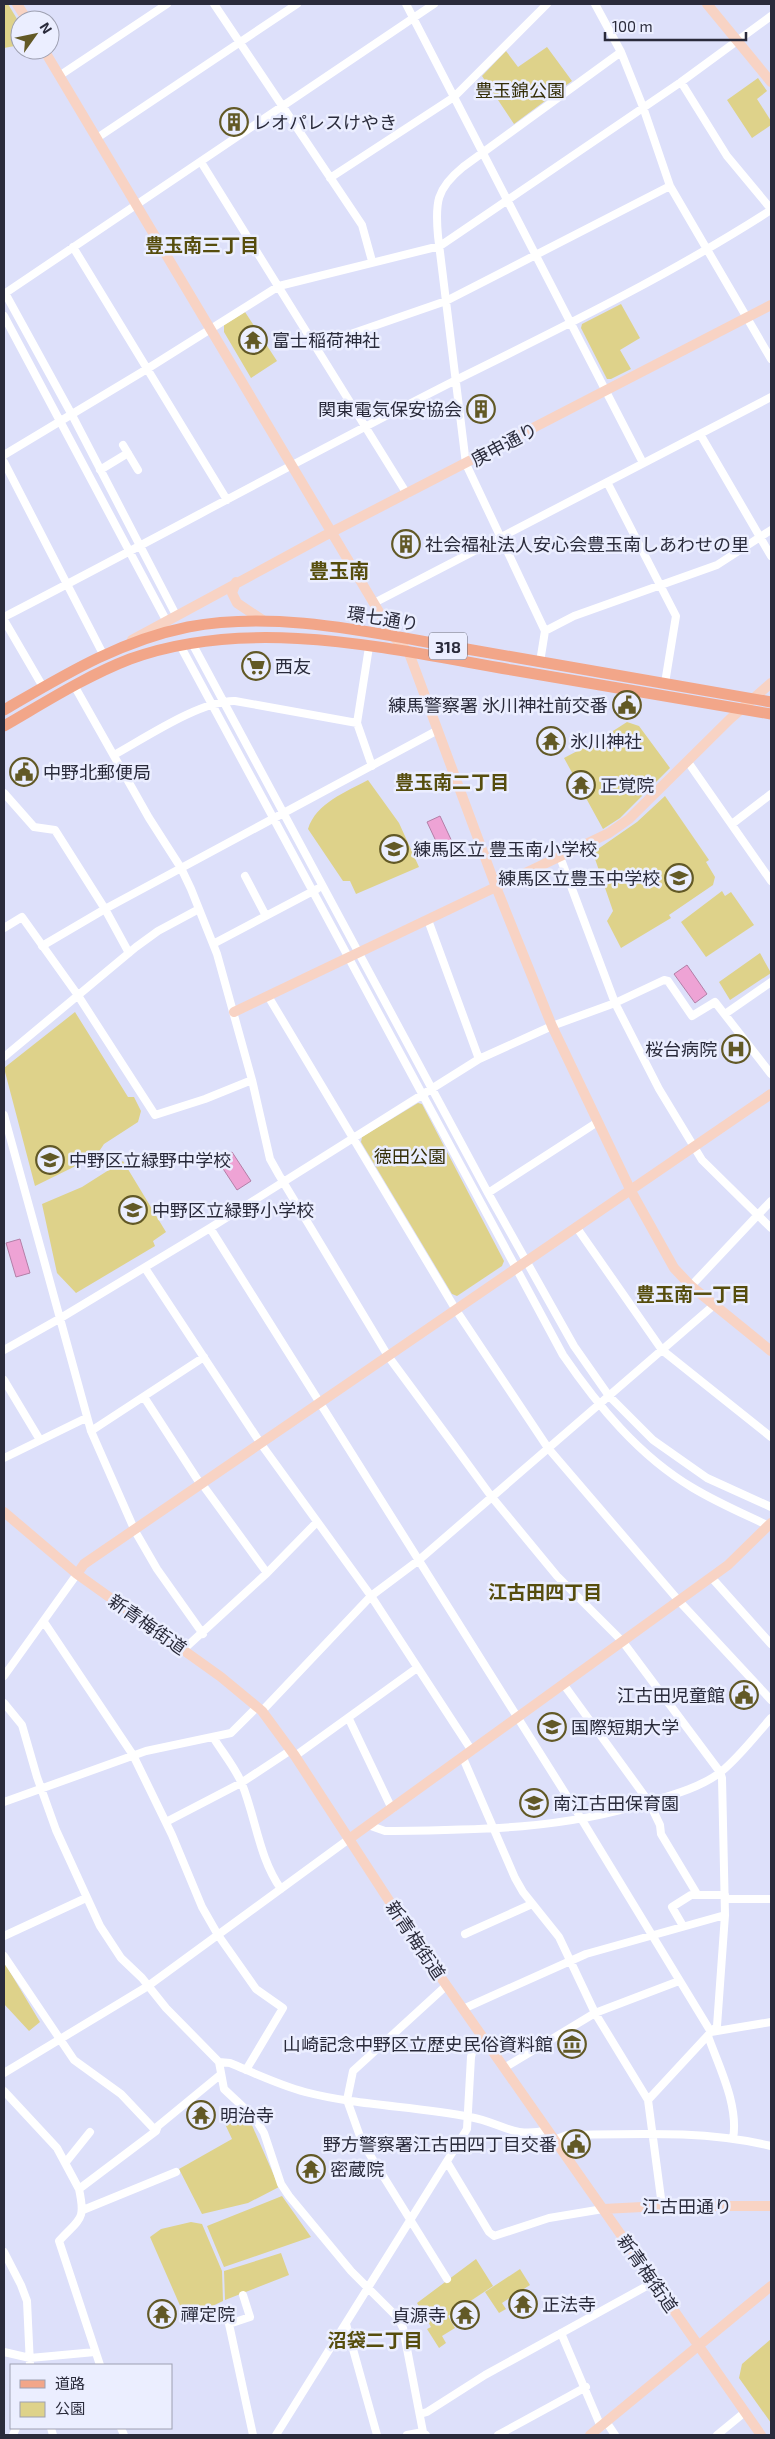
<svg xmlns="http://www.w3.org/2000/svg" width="775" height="2439" viewBox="0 0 775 2439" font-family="'Exo 2','Noto Sans JP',sans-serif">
  <rect width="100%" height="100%" fill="#dde0fa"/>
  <path fill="#ded28a" d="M4 4H8L20 24V45L4 48Z
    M547 47 572 81 514 124 482 76 506 51 518 67Z
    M758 78 767 91 757 99 771 121V125L752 138 727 100Z
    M621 304 640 338 620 350 631 369 611 379H607L581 328 582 324Z
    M245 312 277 361 251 378 224 332V325Z
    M627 722 639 726 670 768 620 818 603 829 564 758 581 749 588 747Z
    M368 780 399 823 419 867 356 894 350 881H343L308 829C316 803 346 792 368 780Z
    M665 796 709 860 706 862 715 877 713 885 669 915 671 918 621 948 607 921 613 911 594 856 598 849 637 822Z
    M722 891 725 896 731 892 754 925 706 957 681 922Z
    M760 953 771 973 730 1000 719 982Z
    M75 1012 128 1097H134L141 1111 138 1122 104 1144 96 1156 35 1186 4 1068Z
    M418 1103 422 1104 504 1261 502 1266 457 1296 452 1294 361 1142 362 1137Z
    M123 1161 166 1232 153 1241 155 1246 76 1293 57 1273 42 1204 82 1187Z
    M4 1962 40 2022 29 2031 4 2004Z
    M240 2115 251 2123 279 2187 248 2203 202 2214 179 2169 232 2139 225 2124Z
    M282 2196 311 2237 224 2267 207 2226Z
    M191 2222 202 2224 222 2271 223 2301 189 2317H185L150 2237 161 2229Z
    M281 2253 289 2275 225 2300 224 2271Z
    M476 2259 493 2286 448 2316 455 2328 442 2336 446 2343 439 2348 427 2329 431 2327 417 2303Z
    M520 2269 530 2285 502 2303 506 2309 499 2313 485 2292Z
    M771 2339V2423L739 2378 742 2364Z"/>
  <path fill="#eea3d5" stroke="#b37fa7" d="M440 816 455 848 442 854 427 822Z
    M687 965 707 994 695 1003 674 974Z
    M232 1152 251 1181 237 1190 218 1161Z
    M20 1239 30 1273 16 1277 6 1243Z"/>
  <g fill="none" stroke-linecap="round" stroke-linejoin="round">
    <path stroke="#fff" stroke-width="8" d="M214 4 362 225 372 261
      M406 4 643 463
      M595 4 621 52 643 107 670 186 771 359
      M59 76 167 4
      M681 82 727 156 771 209
      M97 138 297 4
      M201 162 407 494
      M330 178 454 97 547 4
      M73 247 227 500
      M5 293 72 415 176 615
      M4 294 434 4
      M4 316 166 620
      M316 346 446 301 670 186
      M700 434 771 556
      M123 445 138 470
      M4 455 147 369 279 286 440 246 681 82 771 16
      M4 462 103 654
      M100 470 128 453
      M607 482 676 616 665 683
      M374 603 771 397
      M4 617C155 539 304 457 456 380 563 327 670 275 771 210
      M4 620 43 687
      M545 631 574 616 717 565 771 530
      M193 645 488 1193 574 1346 609 1396 653 1440 707 1478 771 1507
      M181 647 563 1355C598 1406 639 1456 693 1488 718 1503 744 1514 769 1526
      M369 647 357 723 372 766
      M540 662 545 631 466 464 438 236C435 203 436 189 463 167L621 52
      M75 687 149 818 181 868 191 889 217 954 252 1080 270 1159 279 1175 388 1356 453 1444 491 1496 557 1576 623 1642 720 1772 722 1778 725 1915 717 2026 711 2032 582 1820 210 1228
      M114 755C145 738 201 700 235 701L357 723
      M688 762 771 881
      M4 793 34 827 55 830 105 909 42 946
      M732 824 771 794
      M560 857 615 1003 659 1089 702 1160 771 1228
      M245 876 266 916
      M428 920 479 1059
      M4 928 22 917 77 994 155 1115 205 1099 252 1080
      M213 944 317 889
      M129 953 105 909 438 730
      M268 996 456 1310 548 1448 679 1601 771 1700
      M725 1014 771 982
      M4 1057 136 947 158 931 199 909
      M4 1115 91 1431 135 1531 157 1569 203 1634
      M488 1193 596 1123
      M577 1228 662 1350 771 1437
      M145 1268 261 1444 371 1596 472 1751
      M691 1286 771 1201
      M4 1350 59 1319 210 1228 479 1059 552 1026 615 1003 664 980 668 981 692 1016 715 1002 771 1074
      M4 1380 40 1440
      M144 1397 201 1485
      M91 1431 204 1357
      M4 1458 86 1418
      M202 1484 267 1573
      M711 1577 771 1644
      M44 1622 133 1755 172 1835 202 1907 218 1935 256 1989 283 2008 246 2070
      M184 1649 267 1573 317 1522
      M4 1676 77 1574
      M564 1685 649 1802 660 1825 661 1834 697 1894
      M4 1703 22 1725 37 1777 56 1830 100 1926 121 1958 142 1978 166 2008 219 2062 230 2063C254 2073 279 2085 305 2092 359 2106 415 2106 470 2117 500 2122 513 2139 547 2130
      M262 1711 371 1596 419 1560 714 1305
      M349 1719 392 1809
      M213 1737C222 1752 235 1767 242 1784 256 1819 259 1858 281 1889
      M295 1756 417 1668
      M463 1758 515 1878 523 1892 559 1937 595 2013 648 2100 662 2206
      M4 1802 146 1751 231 1733 257 1707
      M166 1822 241 1783 291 1750
      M368 1825 385 1831C476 1830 561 1830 649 1802 673 1795 702 1787 722 1771 740 1756 756 1735 771 1718
      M725 1899H771
      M683 1926 672 1907 691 1895H725
      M465 1934 532 1904
      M4 1936 86 1898
      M4 1956 74 2060 121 2094 156 2131
      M447 1985 353 2071 347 2100 362 2142 447 2279
      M463 2009 586 1954 725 1915
      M708 2036C719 2067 739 2105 733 2139
      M219 2062 224 2089 255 2118 264 2133 281 2184 289 2196 351 2271 398 2318 403 2328 423 2432 426 2435
      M504 2068 595 2013 679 1981
      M4 2073 148 1986 349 1839
      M4 2091 57 2148 79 2189
      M648 2100 711 2032 771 2022
      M554 2140 567 2135C635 2134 704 2130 771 2146
      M66 2162 90 2132
      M447 2162 489 2232 494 2236 549 2218 603 2209
      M83 2210 176 2172
      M4 2252 21 2285 27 2301 30 2365
      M243 2295 250 2317 229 2324 253 2435
      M346 2324 377 2435
      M561 2333 601 2427
      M4 2352 30 2358 95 2352
      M100 2365 59 2241C80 2218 86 2221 79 2189L156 2131 158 2126 220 2075
      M420 2414 427 2412 485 2375 654 2282
      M607 2423 615 2435
      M51 2428 53 2435
      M121 2428 124 2435
      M13 2435 16 2428
      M276 2435 467 2129 471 2057 474 2045 482 2036
      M407 2435 423 2432
      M498 2435 586 2387
      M717 2435 745 2412"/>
    <path stroke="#f8d3c4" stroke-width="10" d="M17 4 27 20
      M707 4 771 82
      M44 50 394 637 409 653 496 887 552 1026 631 1191 674 1268 691 1286 771 1351
      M236 582 232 593 237 603 264 621
      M132 640 324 536 771 305
      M234 1012 609 833 629 819 730 719 771 683
      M4 1512 77 1574 221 1677 262 1711 295 1756 414 1939 761 2435
      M77 1574 84 1564 771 1094
      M349 1839 728 1565 771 1523
      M603 2209 662 2206H771
      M590 2435 771 2286"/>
    <path stroke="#f2a689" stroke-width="11" d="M4 710C64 675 119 641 188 627 278 610 372 633 461 648 564 666 668 684 771 702
      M4 726C44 703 86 676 130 659 251 615 390 649 512 670 599 684 685 699 771 714"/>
  </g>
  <defs>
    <symbol id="building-ring" viewBox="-11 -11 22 22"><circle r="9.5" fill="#ebeeff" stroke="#625926" stroke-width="1.5"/><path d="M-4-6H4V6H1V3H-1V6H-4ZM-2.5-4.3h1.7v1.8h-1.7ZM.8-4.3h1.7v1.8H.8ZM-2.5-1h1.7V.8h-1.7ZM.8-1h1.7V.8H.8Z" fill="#625926"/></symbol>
    <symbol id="temple-ring" viewBox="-11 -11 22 22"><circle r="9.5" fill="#ebeeff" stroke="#625926" stroke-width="1.5"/><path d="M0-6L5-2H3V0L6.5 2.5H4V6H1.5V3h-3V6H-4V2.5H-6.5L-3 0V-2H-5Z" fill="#625926"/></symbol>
    <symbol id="supermarket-ring" viewBox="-11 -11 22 22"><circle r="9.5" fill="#ebeeff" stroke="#625926" stroke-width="1.5"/><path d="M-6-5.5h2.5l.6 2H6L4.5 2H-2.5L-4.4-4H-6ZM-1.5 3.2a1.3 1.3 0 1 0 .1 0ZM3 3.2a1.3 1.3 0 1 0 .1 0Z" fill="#625926"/></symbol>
    <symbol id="civic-ring" viewBox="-11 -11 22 22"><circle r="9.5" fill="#ebeeff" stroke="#625926" stroke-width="1.5"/><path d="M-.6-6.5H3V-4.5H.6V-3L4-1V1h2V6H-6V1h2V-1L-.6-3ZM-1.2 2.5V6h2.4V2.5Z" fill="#625926"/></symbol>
    <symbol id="school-ring" viewBox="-11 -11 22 22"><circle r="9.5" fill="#ebeeff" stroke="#625926" stroke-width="1.5"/><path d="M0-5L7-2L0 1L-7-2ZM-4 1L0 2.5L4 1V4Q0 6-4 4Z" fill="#625926"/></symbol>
    <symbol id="hospital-ring" viewBox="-11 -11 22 22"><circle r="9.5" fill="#ebeeff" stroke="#625926" stroke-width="1.5"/><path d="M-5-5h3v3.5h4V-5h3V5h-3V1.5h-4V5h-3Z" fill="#625926"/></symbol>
    <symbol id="university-ring" viewBox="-11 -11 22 22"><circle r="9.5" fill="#ebeeff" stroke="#625926" stroke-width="1.5"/><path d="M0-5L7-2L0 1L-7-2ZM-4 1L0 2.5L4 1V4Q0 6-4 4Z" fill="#625926"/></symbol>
    <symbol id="museum-ring" viewBox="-11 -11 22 22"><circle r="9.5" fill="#ebeeff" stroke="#625926" stroke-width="1.5"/><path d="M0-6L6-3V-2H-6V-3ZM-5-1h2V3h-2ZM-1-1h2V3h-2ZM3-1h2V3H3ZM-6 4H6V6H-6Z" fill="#625926"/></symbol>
  </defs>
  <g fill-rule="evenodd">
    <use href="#building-ring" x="218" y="106" width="32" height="32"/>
    <use href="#temple-ring" x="237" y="324" width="32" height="32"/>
    <use href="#building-ring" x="465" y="393" width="32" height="32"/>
    <use href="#building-ring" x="390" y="528" width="32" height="32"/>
    <use href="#supermarket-ring" x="240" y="650" width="32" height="32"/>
    <use href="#civic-ring" x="611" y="689" width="32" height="32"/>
    <use href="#temple-ring" x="535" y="725" width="32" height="32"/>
    <use href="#civic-ring" x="8" y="756" width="32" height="32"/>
    <use href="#temple-ring" x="565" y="769" width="32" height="32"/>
    <use href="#school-ring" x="378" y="833" width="32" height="32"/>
    <use href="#school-ring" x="663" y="862" width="32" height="32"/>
    <use href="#hospital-ring" x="720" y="1033" width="32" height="32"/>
    <use href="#school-ring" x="34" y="1144" width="32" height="32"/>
    <use href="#school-ring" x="117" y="1194" width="32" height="32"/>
    <use href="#civic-ring" x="728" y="1679" width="32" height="32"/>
    <use href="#university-ring" x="536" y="1711" width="32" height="32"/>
    <use href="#school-ring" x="518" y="1787" width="32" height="32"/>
    <use href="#museum-ring" x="556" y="2028" width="32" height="32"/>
    <use href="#temple-ring" x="185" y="2099" width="32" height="32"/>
    <use href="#civic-ring" x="560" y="2128" width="32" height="32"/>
    <use href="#temple-ring" x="295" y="2153" width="32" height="32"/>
    <use href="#temple-ring" x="507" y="2288" width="32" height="32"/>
    <use href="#temple-ring" x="146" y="2298" width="32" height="32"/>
    <use href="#temple-ring" x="449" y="2299" width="32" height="32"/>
  </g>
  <g text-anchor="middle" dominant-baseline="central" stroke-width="5" stroke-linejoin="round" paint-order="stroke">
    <rect fill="#ebeeff" stroke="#646676" stroke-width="1" x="429" y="632.5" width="38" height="27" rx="4"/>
    <g font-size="16" font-weight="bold" fill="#2a2b3b">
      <text x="448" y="646">318</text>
    </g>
    <g font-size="18" fill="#342e07" stroke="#ebeeff">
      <text x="520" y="90">豊玉錦公園</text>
      <text x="410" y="1156">徳田公園</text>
    </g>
    <g font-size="18" fill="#2a2b3b" stroke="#ebeeff" text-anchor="start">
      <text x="253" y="122">レオパレスけやき</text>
      <text x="272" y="340">富士稲荷神社</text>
      <text x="462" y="409" text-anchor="end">関東電気保安協会</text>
      <text x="425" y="544">社会福祉法人安心会豊玉南しあわせの里</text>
      <text x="275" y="666">西友</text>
      <text x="608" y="705" text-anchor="end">練馬警察署 氷川神社前交番</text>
      <text x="570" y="741">氷川神社</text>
      <text x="43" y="772">中野北郵便局</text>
      <text x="600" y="785">正覚院</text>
      <text x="413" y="849">練馬区立 豊玉南小学校</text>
      <text x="660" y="878" text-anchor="end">練馬区立豊玉中学校</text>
      <text x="717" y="1049" text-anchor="end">桜台病院</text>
      <text x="69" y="1160">中野区立緑野中学校</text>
      <text x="152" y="1210">中野区立緑野小学校</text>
      <text x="725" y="1695" text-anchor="end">江古田児童館</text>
      <text x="571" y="1727">国際短期大学</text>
      <text x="553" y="1803">南江古田保育園</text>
      <text x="553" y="2044" text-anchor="end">山崎記念中野区立歴史民俗資料館</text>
      <text x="220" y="2115">明治寺</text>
      <text x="557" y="2144" text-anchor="end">野方警察署江古田四丁目交番</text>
      <text x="330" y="2169">密蔵院</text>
      <text x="542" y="2304">正法寺</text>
      <text x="181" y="2314">禪定院</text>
      <text x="446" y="2315" text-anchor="end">貞源寺</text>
    </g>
    <g font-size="18" fill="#2a2b3b" stroke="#ebeeff">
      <text transform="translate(504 444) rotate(-28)">庚申通り</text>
      <text transform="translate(383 618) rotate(9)">環七通り</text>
      <text transform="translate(148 1624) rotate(35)">新青梅街道</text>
      <text transform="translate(416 1940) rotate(56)">新青梅街道</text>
      <text x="687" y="2206">江古田通り</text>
      <text transform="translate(648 2273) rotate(55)">新青梅街道</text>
    </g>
    <g font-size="19" font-weight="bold" fill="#564d0d" stroke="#ebeeff">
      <text x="202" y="244">豊玉南三丁目</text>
      <text x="452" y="781">豊玉南二丁目</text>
      <text x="693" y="1293">豊玉南一丁目</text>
      <text x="545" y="1591">江古田四丁目</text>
      <text x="375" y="2339">沼袋二丁目</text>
    </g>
    <g font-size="20" font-weight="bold" fill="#564d0d" stroke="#ebeeff">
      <text x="339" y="570">豊玉南</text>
    </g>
  </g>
  <rect width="775" height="2439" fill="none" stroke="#2a2b3b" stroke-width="10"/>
  <rect x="10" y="2364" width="162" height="65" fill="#ebeeff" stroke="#9ea0b1"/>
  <rect x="20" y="2380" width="25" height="8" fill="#f2a689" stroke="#9ea0b1"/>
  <text x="55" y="2389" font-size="15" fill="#2a2b3b">道路</text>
  <rect x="20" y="2402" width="25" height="15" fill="#ded28a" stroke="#9ea0b1"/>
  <text x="55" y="2414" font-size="15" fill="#2a2b3b">公園</text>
  <g transform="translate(35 35) rotate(57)"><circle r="24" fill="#ebeeff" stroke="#9ea0b1"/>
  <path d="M0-4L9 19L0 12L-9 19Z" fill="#625926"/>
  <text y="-8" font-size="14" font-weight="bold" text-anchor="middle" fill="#2a2b3b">N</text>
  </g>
  <path d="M605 32v8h141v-8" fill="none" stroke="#2a2b3b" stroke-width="2.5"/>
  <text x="612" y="32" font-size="15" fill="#2a2b3b" stroke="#ebeeff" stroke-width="4" paint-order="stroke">100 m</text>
</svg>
